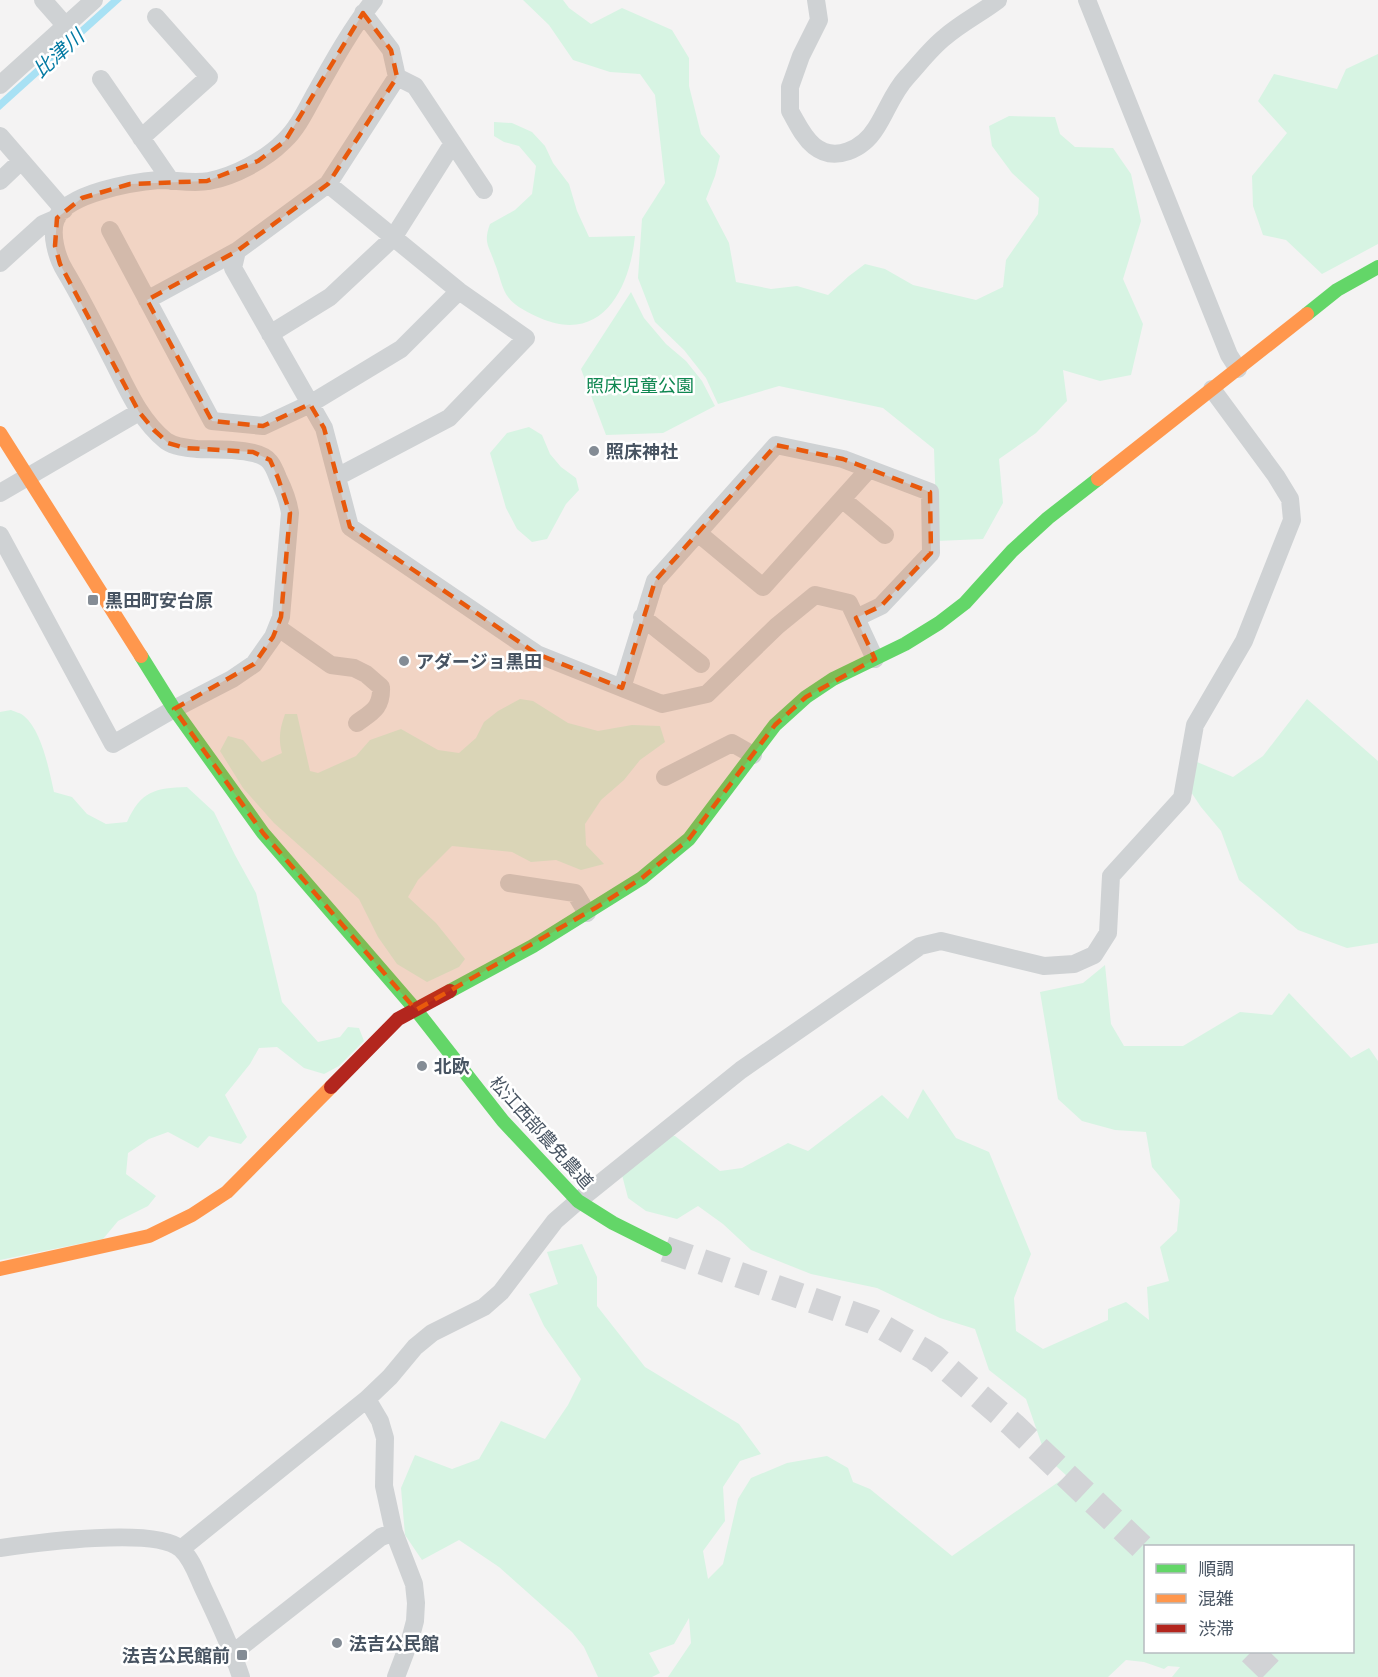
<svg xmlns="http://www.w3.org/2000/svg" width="1378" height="1677" viewBox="0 0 1378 1677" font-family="Manrope,'Noto Sans JP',sans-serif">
  <rect width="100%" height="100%" fill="#f4f3f3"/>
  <path fill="#d7f4e3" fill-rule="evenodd" d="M523 0H563L569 8 591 24 622 8 672 30 689 58V86L701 134 720 156 715 176 706 199 729 243 736 282 771 289 797 286 828 295 849 276 865 264 885 269 913 285 976 300 1003 287 1006 260 1038 214 1039 198 1012 173 992 146 989 126 1009 116 1055 117 1060 134 1075 147 1113 148 1131 174 1141 221 1123 279 1143 324 1131 375 1100 381 1063 370 1067 401 1036 433 999 459 1003 503 983 539 937 541 934 449 883 408 779 386 718 404 706 378 684 350 655 322 638 278 642 219 665 183 655 95 640 74 610 72 573 60 549 25Z
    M1378 54V244L1322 274 1286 240 1263 235 1253 206 1252 176 1287 133 1258 101 1274 74 1337 89 1346 69Z
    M494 122 512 123 532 132 545 146 553 163 569 184 577 211 589 237 635 236C630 288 602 345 540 318 529 313 513 306 506 294 501 285 499 273 495 264 489 246 483 243 490 224L515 210 532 194 536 166 519 146 504 142 494 136Z
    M631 292 644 318 666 344 686 361 702 381 715 406 663 433 606 435 581 369Z
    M529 427 542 435 550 454 561 467 576 478 579 490 566 504 547 539 532 542 517 529 506 508 490 453 507 433Z
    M520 699 533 701 568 723 598 731 632 725 660 726 665 742 640 760 624 780 601 800 585 824 586 845 604 864 581 870 556 860 531 862 512 852 452 846 418 880 408 897 436 923 465 959 459 967 427 982 397 964 378 937 359 899 274 823 243 788 220 751 228 736 243 740 262 762 282 753C278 739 280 728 285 714H297L310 771 318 773 356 756 370 740 401 729 438 750 459 753 476 738 484 722 498 711Z
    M1307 699 1378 761V943L1347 948 1298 930 1239 880 1221 831 1201 807 1191 792 1197 762 1233 777 1263 756Z
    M11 710C15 712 21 713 24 716 42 731 49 770 54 792L72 797 87 814 106 824 127 822C141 791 155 788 187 787L214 812 235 855 256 893 282 1002 318 1042 340 1037 348 1027 359 1028 364 1041 339 1066 324 1074 304 1068 277 1047 259 1048 250 1064 225 1095 247 1137 241 1144 209 1136 198 1148 168 1132 149 1139 128 1153 126 1174 156 1196 148 1206 118 1221 103 1239 0 1260V712Z
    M1105 965 1111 1024 1124 1046H1183L1240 1012 1272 1015 1289 993 1351 1058 1369 1048 1378 1061V1677H1172L1180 1667 1168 1666 1164 1669 1144 1662 1126 1660 1108 1677H668L691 1643 689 1618 674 1644 649 1653 660 1673 652 1677H598L584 1647 572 1632 499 1567 459 1540 422 1560 405 1535 401 1488 415 1455 452 1469 479 1459 501 1421 545 1439 568 1405 581 1379 544 1326 529 1294 558 1284 547 1252 582 1244 597 1277V1306L645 1367 739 1424 761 1454 740 1461 723 1487 725 1521 703 1551 708 1579 723 1564 738 1499 751 1478 787 1463 827 1456 848 1468 853 1482 870 1489 952 1556 1067 1476 1046 1457 1026 1399 989 1370 975 1329 940 1318 877 1288 811 1274 751 1250 723 1224 698 1206 677 1219 646 1211 628 1198 622 1175 664 1135 675 1136 720 1171 742 1168 788 1143 808 1151 882 1095 908 1119 923 1089 956 1138 989 1152 1031 1254 1014 1298 1016 1331 1043 1349 1108 1320V1309L1126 1302 1149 1320 1147 1287 1169 1281 1160 1247 1177 1231 1180 1200 1152 1167 1146 1132 1115 1130 1082 1121 1058 1099 1040 992 1083 983ZM1146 1546H1352V1652H1146Z"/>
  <path fill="#a8e1f4" d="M111 0H122L0 110V100Z"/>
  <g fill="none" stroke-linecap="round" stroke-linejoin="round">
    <path stroke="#d2d3d6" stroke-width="26" stroke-dasharray="26 13" stroke-linecap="butt" d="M665 1249 872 1321 934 1357 1013 1425 1146 1551
      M1251 1652 1277 1677"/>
    <path stroke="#cfd2d4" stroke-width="18" d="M43 0 65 25
      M816 0 819 20 801 56 790 87V111C797 123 803 137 814 146 835 163 863 149 876 128 887 111 893 92 907 77 919 64 931 48 945 37 961 23 981 13 998 0
      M1087 0 1229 355 1238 369
      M363 13 391 50 397 77 328 184 237 251 233 268 324 428 350 527 537 654 662 704 707 694 777 626 815 595 849 603 875 659
      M397 77 415 86 484 190
      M101 79 171 181
      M0 85 94 0
      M0 136 64 210
      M141 138 209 77 156 17
      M0 181 21 161
      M328 184 459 291 526 338 449 418 337 477
      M110 230 212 421 263 426 310 404 401 349 459 291
      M0 263 43 224 57 218
      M147 300 237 251
      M270 334 330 297 393 238 453 143
      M0 493 139 412
      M842 499 885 535
      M698 533 763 587 869 469
      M0 535 113 744 174 709 232 679 254 664 273 637 281 617 290 513C288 500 284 490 278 478 276 473 274 467 270 462 259 447 214 450 197 449 187 448 175 447 166 441 141 421 128 391 114 363 98 332 83 301 65 271 57 258 50 234 56 219 67 193 134 182 159 180 175 180 193 184 209 181 235 176 265 160 284 141 298 128 307 108 316 92 334 60 351 29 374 0
      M642 617 701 664
      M277 627 331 665 354 668 366 674 381 687C382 708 372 712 357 723
      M622 688 655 581 776 445 843 459 930 492 931 553 881 606 856 618
      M665 777 732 743 753 755
      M509 883 575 893 587 913
      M367 1399 380 1421 385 1438 384 1486 394 1532 414 1584 416 1603 415 1621 410 1640 396 1677
      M0 1548C35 1543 156 1526 181 1549 192 1559 197 1575 203 1588 217 1618 231 1646 241 1677
      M181 1549 367 1399 390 1377 415 1347 432 1333 484 1307 501 1292 555 1221 578 1201 741 1070 920 946 941 941 1044 966 1074 964 1094 955 1108 933 1111 876 1182 798 1195 725 1244 641 1292 520 1290 499 1276 476 1212 389
      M232 1650 242 1646 381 1537 394 1532"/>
    <path stroke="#63d668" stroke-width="14" d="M1307 314 1337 290 1378 267
      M141 656 174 709 263 833 416 1010 503 1121 578 1201 613 1223 665 1249
      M450 991 533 946 642 878 689 839 775 725 806 697 833 679 905 644 939 623 965 603 1012 551 1048 518 1098 479"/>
    <path stroke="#ff974d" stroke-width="14" d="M0 433 141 656
      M1098 479 1307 314
      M0 1269 149 1236 192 1215 227 1192 331 1087"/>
    <path stroke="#b3261e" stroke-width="14" d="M331 1087 398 1019 450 991"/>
  </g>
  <path fill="#e8590c" fill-opacity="0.2" stroke="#e8590c" stroke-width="4.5" stroke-dasharray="12 8" stroke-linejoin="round" d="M363 13 391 50 397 77 328 184 237 251 147 300 212 421 263 426 310 404 324 428 350 527 537 654 622 688 655 581 776 445 843 459 930 492 931 553 881 606 856 618 875 659 806 697 775 725 689 839 642 878 597 907 416 1010 263 833 174 709 254 664 273 637 281 617 290 513 278 478 270 460 253 452 185 448 168 443 154 430 139 412 60 264 55 246 57 218 82 198 130 184 207 181 258 161 285 141Z"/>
  <g fill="#848c95" stroke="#fff" stroke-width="2">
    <circle cx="594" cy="451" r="6"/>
    <rect x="87" y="594" width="12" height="12" rx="3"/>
    <circle cx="404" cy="661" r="6"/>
    <circle cx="422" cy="1066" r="6"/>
    <circle cx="337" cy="1643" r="6"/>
    <rect x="236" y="1649" width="12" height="12" rx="3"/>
  </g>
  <g text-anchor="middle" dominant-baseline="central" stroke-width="5" stroke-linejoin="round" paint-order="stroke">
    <g font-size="18" fill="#0f8751" stroke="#fff">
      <text x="640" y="385">照床児童公園</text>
    </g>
    <g font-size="18" font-weight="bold" fill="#485462" stroke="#fff" text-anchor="start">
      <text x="606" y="451">照床神社</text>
      <text x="105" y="600">黒田町安台原</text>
      <text x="416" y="661">アダージョ黒田</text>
      <text x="434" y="1066">北欧</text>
      <text x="349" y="1643">法吉公民館</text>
      <text x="230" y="1655" text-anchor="end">法吉公民館前</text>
    </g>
    <g font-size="18" fill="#485462" stroke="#fff">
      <text transform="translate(542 1132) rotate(48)">松江西部農免農道</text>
    </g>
    <g font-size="20" font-style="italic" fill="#037aa3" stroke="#fff">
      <text transform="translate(58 53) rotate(-42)">比津川</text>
    </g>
  </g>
  <rect x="1144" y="1545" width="210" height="108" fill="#ffffff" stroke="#b6bbc0" stroke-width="1.5"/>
  <rect x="1156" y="1564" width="30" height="9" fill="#63d668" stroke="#b6bbc0" stroke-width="1.5"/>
  <text x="1198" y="1575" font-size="18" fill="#485462">順調</text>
  <rect x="1156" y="1594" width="30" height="9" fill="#ff974d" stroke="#b6bbc0" stroke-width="1.5"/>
  <text x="1198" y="1605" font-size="18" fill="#485462">混雑</text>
  <rect x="1156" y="1624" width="30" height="9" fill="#b3261e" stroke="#b6bbc0" stroke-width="1.5"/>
  <text x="1198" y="1635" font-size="18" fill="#485462">渋滞</text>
</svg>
